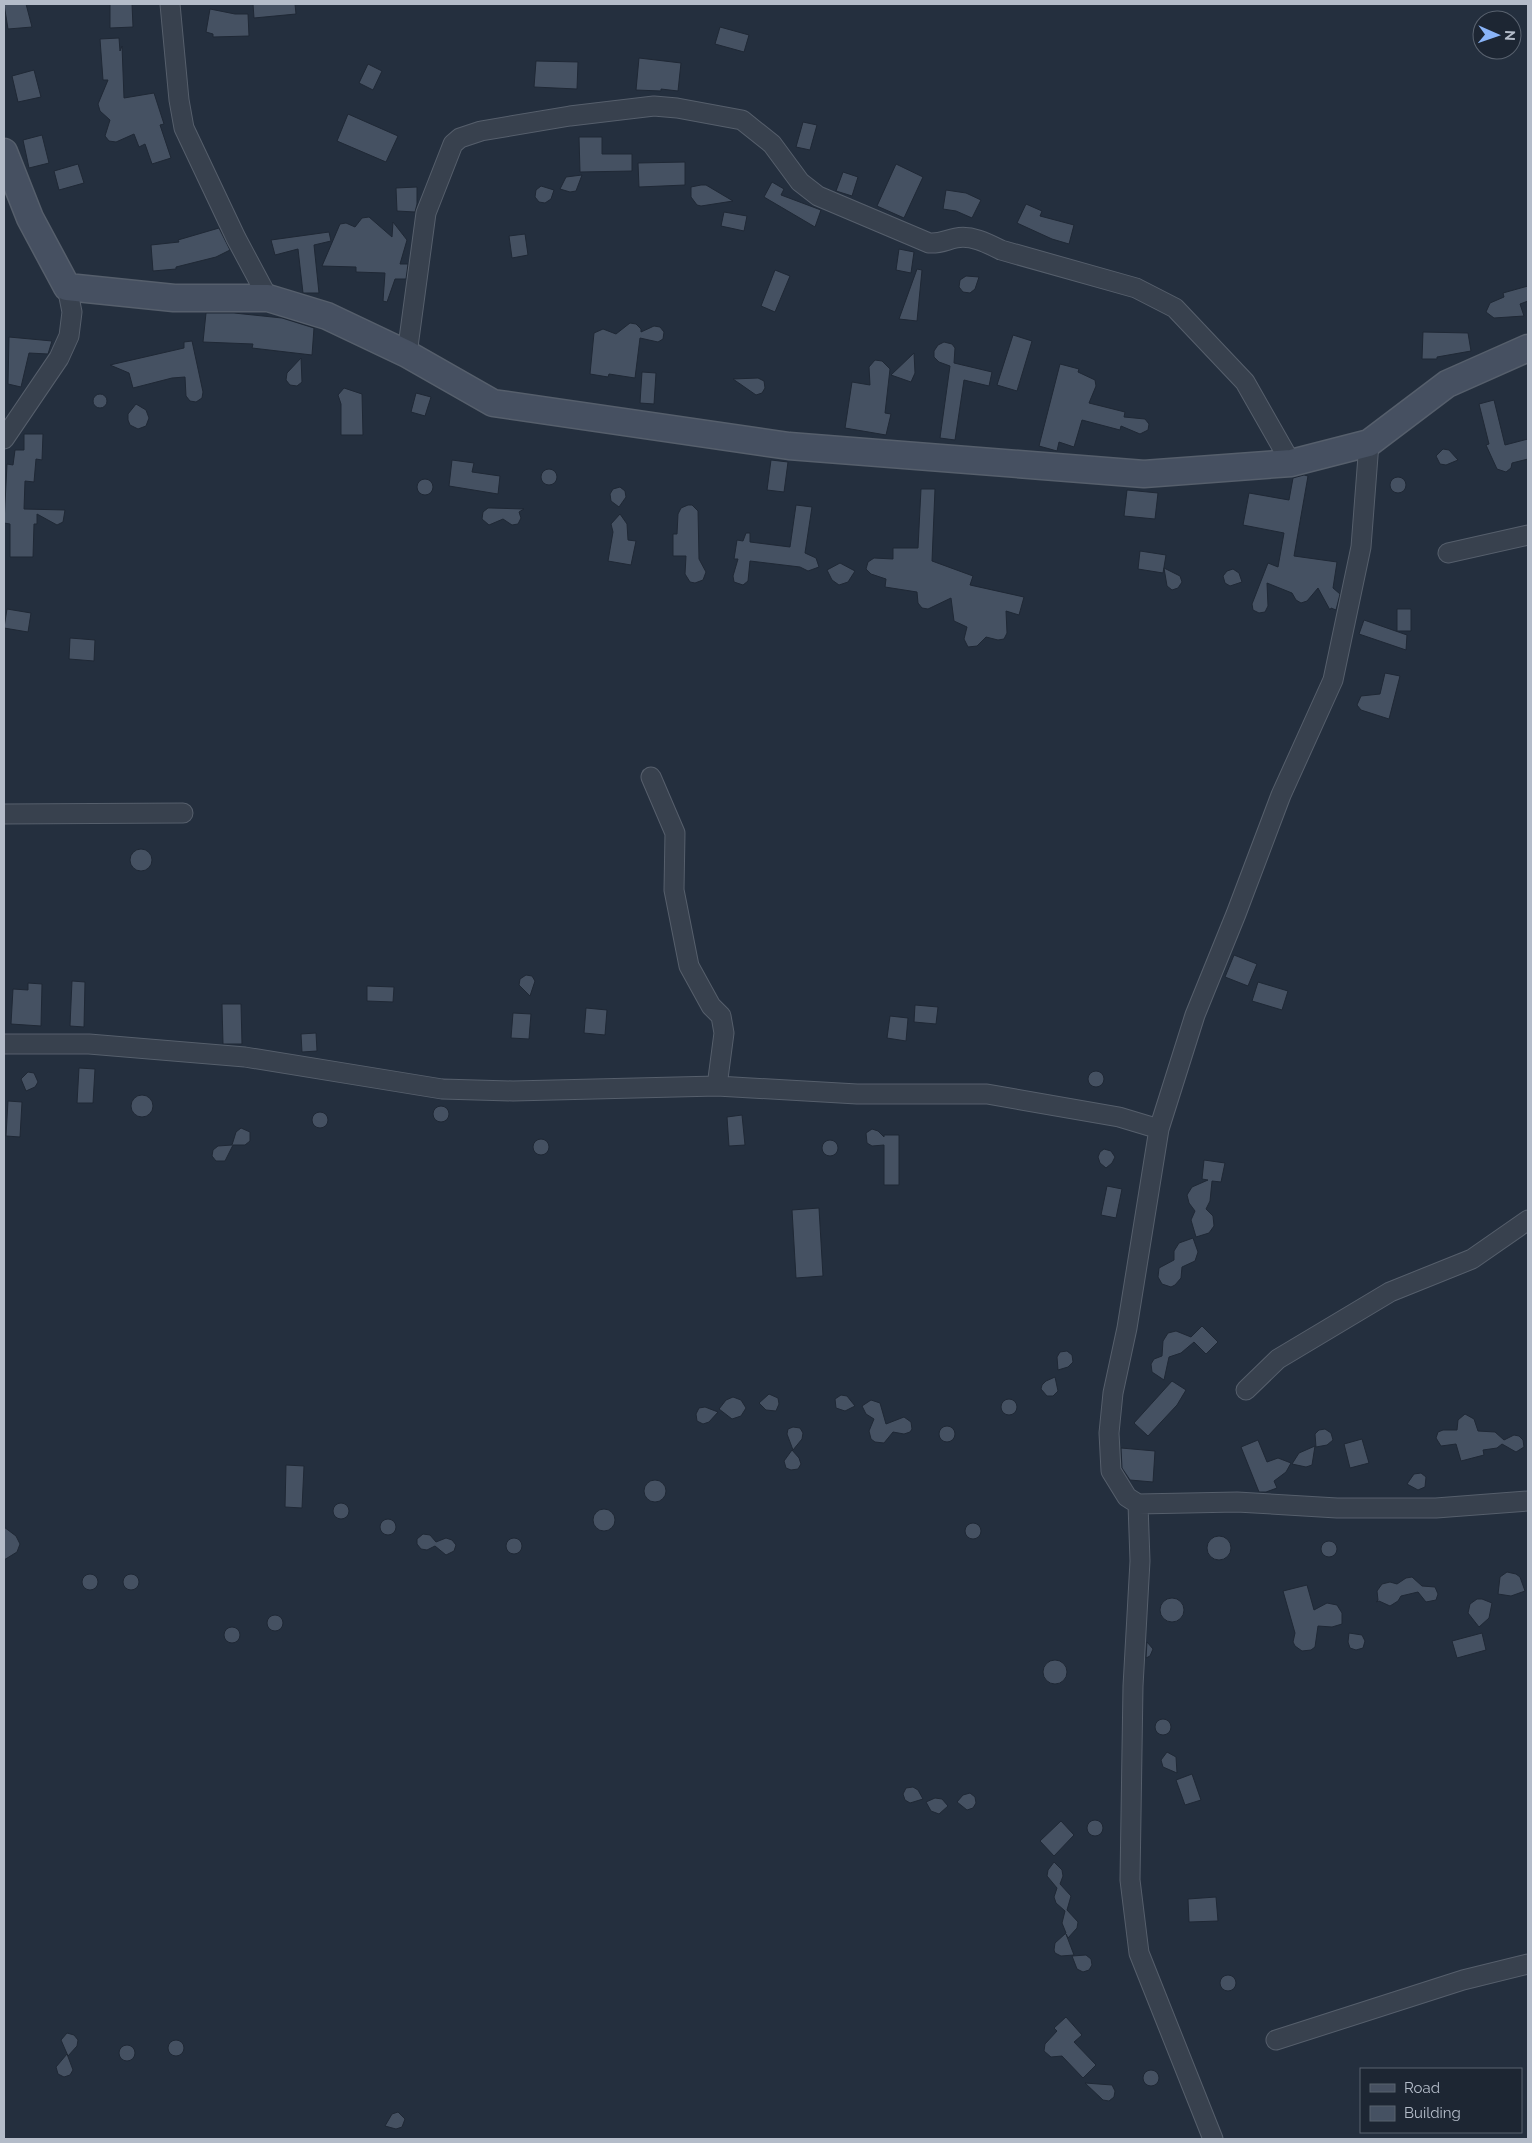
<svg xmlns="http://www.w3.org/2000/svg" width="1532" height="2143" viewBox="0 0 1532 2143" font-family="Raleway,sans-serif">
  <rect width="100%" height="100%" fill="#242f3e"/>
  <path fill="#455162" stroke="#1f2835" d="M4 4H26L32 27 8 29Z
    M110 4H132L133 27 110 28Z
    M253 4H295L296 14 254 18Z
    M210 9 235 14H248L249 36 213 37V34L206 32Z
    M720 27 749 35 744 52 715 44Z
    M119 38 120 51 122 46 124 98 154 93 164 124 160 125 171 158 152 164 145 144 139 147 134 134 116 142 109 141 105 136 110 120 100 111 98 104 108 80H103L100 39Z
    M639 58 681 63 678 91 661 89V91L636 90Z
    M536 61 578 62 577 89 534 87Z
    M368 64 382 71 373 90 359 83Z
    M34 70 41 97 18 102 12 76Z
    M348 114 398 136 386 162 337 141Z
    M803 122 817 125 810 150 796 147Z
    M42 135 49 163 29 168 23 140Z
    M579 137H602V154H632V171L580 172Z
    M685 162V185L639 187 638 163Z
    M78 164 84 183 59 190 54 171Z
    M896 164 923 177 904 218 877 206Z
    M843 172 858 177 852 196 836 191Z
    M582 175 576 191 570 192 560 189 566 177Z
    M772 182 784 189 781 195 821 210 815 227 764 197Z
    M701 185H706L733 201 701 206 697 205 691 197V187Z
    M541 186 554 190 551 199 545 203 539 202 535 197 536 190Z
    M417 187V204L415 212 397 211 396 188Z
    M946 190 966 193 981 200 972 218 956 211 943 209Z
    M1026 204 1042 211 1040 216 1074 225 1069 244 1052 239 1017 223Z
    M724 212 747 216 744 231 721 226Z
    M369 217 392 237 393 222 407 240 400 264H408L406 279H395L387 302 383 301 385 273 356 272V267L322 266 340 224 346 223 355 227 362 218Z
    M219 228 230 250 216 257 176 267V269L153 271 151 245 179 242 178 240Z
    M329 232 331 241 314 245 319 293H303L298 249 275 255 271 240Z
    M525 234 528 255 512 258 509 236Z
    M899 249 914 252 911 273 896 270Z
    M917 269 922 270 917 321 899 319Z
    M775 270 790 276 775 312 761 306Z
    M966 276 979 277 975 289 970 293 963 292 959 287 960 280Z
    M1528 286V301L1520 304 1524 316 1494 318 1486 312 1490 303 1504 297 1503 293Z
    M206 313H234L282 318 314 328 312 355 252 348 253 344 203 342Z
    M630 323 636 324 641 329V332L654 326 660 327 664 332 663 339 658 342 640 338 635 378 609 374 608 377 590 374 594 333 603 329 616 334Z
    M1423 332 1468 333 1471 351 1437 357V359H1422Z
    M1013 335 1032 341 1017 391 997 385Z
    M9 337 52 341 48 354 29 353 21 387 8 384Z
    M192 341 203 392 202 398 196 402 190 401 186 396 185 377 172 378 133 388 129 373 110 365 184 348V342Z
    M944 342 952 344 955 348 954 363 992 372 989 386 964 380 955 440 940 438 950 366 939 362 934 357V351L938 345Z
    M914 353 915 373 911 382 891 375Z
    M301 358 302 382 297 386 290 385 286 380 287 373Z
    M875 360 882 361 890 369 885 413 891 414 886 435 845 428 852 382 870 385 869 367Z
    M1060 364 1079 369 1078 372 1095 380 1096 386 1089 403 1125 412 1124 417 1145 419 1149 424 1148 430 1140 434 1121 426 1120 430 1082 420 1074 447 1059 442 1057 451 1039 446Z
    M642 372 656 373 654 404 640 403Z
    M758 378 764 381 765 388 762 393 756 395 733 379Z
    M344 388 362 394 363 435H341V404L338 395Z
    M416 393 431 397 425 416 411 412Z
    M93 401a7 7 0 1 1 14 0a7 7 0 1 1-14 0Z
    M1494 400 1505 445 1528 439V459L1512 463 1511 468 1506 472 1497 469 1486 445 1489 444 1479 404Z
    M136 404 146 410 149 418 146 426 138 429 130 425 128 420V414Z
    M24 434H43L42 460 36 459 34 482 25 481 24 509 65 510 63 522 57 525 37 514V524H34L33 557H10V524L4 523 7 464 13 465 15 450H24Z
    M1443 449 1449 450 1458 460 1446 465 1440 464 1436 456Z
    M452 460 474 463 472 472 500 476 498 494 449 486Z
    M771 460 788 462 784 492 767 490Z
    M541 477a8 8 0 1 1 16 0a8 8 0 1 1-16 0Z
    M1304 475 1308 476 1294 556 1337 562 1333 588 1340 594 1336 610 1331 608 1330 610 1318 588 1307 601 1301 603 1296 600 1292 593 1267 583 1268 606 1265 612 1259 613 1253 610 1252 604 1268 563 1278 567 1284 533 1243 525 1249 493 1289 500 1293 478Z
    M1390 485a8 8 0 1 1 16 0a8 8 0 1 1-16 0Z
    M417 487a8 8 0 1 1 16 0a8 8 0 1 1-16 0Z
    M620 487 625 491 626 497 619 507 611 501 610 494 613 489Z
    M921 489H935L932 561 973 576 970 585 1024 597 1019 615 1006 611 1007 633 1004 639 998 640 986 637 977 646 968 647 964 639 967 627 954 621 951 598 928 609 922 608 918 603 917 592 885 587 886 579 871 574 866 569 868 562 874 558 893 559V548H918Z
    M1127 490 1158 493 1155 519 1124 516Z
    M688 505H692L698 511 699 559 706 572 703 580 695 583 690 582 685 574 686 556H673V534H677L678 514 681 508Z
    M796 505 812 507 805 553 816 558 819 567 808 571 800 567 750 561 748 581 743 585 734 582 733 576 738 559H734L737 540 743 541 746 533H750V542L790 547Z
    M488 508H491L524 509 519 512 521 518 518 524 512 525 503 519 489 525 482 519 483 512Z
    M620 514 627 524 628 540 636 541 631 565 608 561 613 532 611 524Z
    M1140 551 1166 555 1163 573 1138 569Z
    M840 563 855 571 848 582 839 585 832 580 827 570Z
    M1164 568 1180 576 1182 582 1178 588 1172 590 1167 586Z
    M1233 569 1239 573 1242 582 1230 586 1225 583 1223 576 1227 571Z
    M7 609 31 613 28 632 4 628Z
    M1397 609H1411V631H1397Z
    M1364 620 1407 635 1406 650 1359 634Z
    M70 638 95 640 94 661 69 659Z
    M1385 673 1400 676 1389 719 1361 710 1357 705 1361 696 1380 694Z
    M130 860a11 11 0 1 1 22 0a11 11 0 1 1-22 0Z
    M1234 955 1257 964 1248 986 1225 977Z
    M526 975 532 976 535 981 530 996 519 985 520 979Z
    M72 981 85 982 84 1027 70 1026Z
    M1258 982 1288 991 1282 1010 1252 1001Z
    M28 983 42 984 41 1026 11 1024 13 989 28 990Z
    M367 986 394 987 393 1002 367 1001Z
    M222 1004H241L242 1044H223Z
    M915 1005 938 1007 936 1024 914 1022Z
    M586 1008 607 1010 605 1035 584 1033Z
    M513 1013 531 1014 529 1039 511 1038Z
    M890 1016 908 1018 906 1041 887 1038Z
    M316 1033 317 1051 302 1052 301 1034Z
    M79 1068 95 1069 93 1103H77Z
    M1088 1079a8 8 0 1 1 16 0a8 8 0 1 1-16 0Z
    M28 1072 34 1073 38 1082 35 1087 26 1091 21 1079Z
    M131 1106a11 11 0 1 1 22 0a11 11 0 1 1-22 0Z
    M8 1101 22 1102 20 1137 6 1136Z
    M433 1114a8 8 0 1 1 16 0a8 8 0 1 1-16 0Z
    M312 1120a8 8 0 1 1 16 0a8 8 0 1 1-16 0Z
    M742 1115 745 1145 729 1146 727 1117Z
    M241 1128 250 1132V1141L245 1145H233L225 1161H216L212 1156 213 1150 218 1146 232 1145 236 1132Z
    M872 1129 878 1131 884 1137V1135H899V1185H884V1145L872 1146 867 1143 866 1133Z
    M533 1147a8 8 0 1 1 16 0a8 8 0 1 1-16 0Z
    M822 1148a8 8 0 1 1 16 0a8 8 0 1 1-16 0Z
    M1104 1149 1111 1151 1115 1157 1112 1163 1106 1168 1100 1163 1098 1157 1100 1152Z
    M1204 1160 1225 1163 1221 1182 1212 1181 1210 1201 1206 1209 1213 1216 1214 1226 1209 1233 1196 1237 1191 1220 1195 1211 1189 1203 1187 1195 1192 1187 1208 1180 1202 1179Z
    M1107 1186 1122 1189 1116 1218 1101 1215Z
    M819 1208 823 1276 796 1278 792 1210Z
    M1193 1238 1198 1252 1195 1261 1182 1267 1181 1278 1175 1285 1171 1287 1162 1284 1158 1277 1159 1268 1174 1260V1251L1179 1243Z
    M1202 1326 1218 1342 1206 1354 1194 1342 1181 1353 1169 1357 1164 1380 1152 1372 1151 1364 1154 1359 1162 1356 1163 1341 1168 1333 1176 1331 1191 1337Z
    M1067 1351 1072 1355 1073 1362 1068 1367 1058 1370 1057 1357 1060 1352Z
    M1055 1377 1058 1391 1053 1396H1047L1041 1389 1042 1385 1046 1381Z
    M1172 1381 1186 1390 1177 1405 1148 1436 1134 1423Z
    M769 1394 778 1398 779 1404 776 1411 766 1410 759 1403Z
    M841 1395 847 1396 855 1406 845 1411 836 1408 835 1399Z
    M733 1397 741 1400 746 1408 741 1416 732 1419 719 1409 726 1400Z
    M1001 1407a8 8 0 1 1 16 0a8 8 0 1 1-16 0Z
    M871 1400 880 1403 886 1424 904 1417 911 1422 912 1429 910 1432 904 1434 893 1432 884 1443 875 1442 871 1439 869 1431 874 1419 866 1414 862 1406Z
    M705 1407 718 1412 709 1422 703 1424 697 1421 696 1414 699 1408Z
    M1465 1414 1474 1419 1478 1431 1495 1432 1504 1440 1514 1435 1519 1436 1523 1440 1524 1447 1516 1452 1502 1444 1497 1448 1483 1450 1484 1455 1461 1461 1456 1444 1441 1446 1436 1438 1438 1432 1443 1430H1457L1458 1420Z
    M939 1434a8 8 0 1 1 16 0a8 8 0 1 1-16 0Z
    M793 1427 800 1428 803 1433 802 1439 793 1450 787 1434 788 1429Z
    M1325 1429 1331 1433 1333 1440 1327 1445 1316 1447 1315 1434 1319 1430Z
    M1362 1439 1369 1463 1350 1468 1344 1444Z
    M1258 1440 1267 1462 1278 1458 1291 1463 1286 1472 1274 1481 1277 1488 1266 1492H1259L1241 1447Z
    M1315 1446 1312 1465 1306 1467 1292 1464 1299 1453Z
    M1121 1448 1155 1451 1153 1482 1130 1480 1122 1468Z
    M792 1450 799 1458 801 1464 798 1469 791 1470 786 1468 784 1461Z
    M286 1465 304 1466 302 1508 285 1507Z
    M1421 1473 1426 1477 1425 1487 1418 1490 1407 1484 1414 1474Z
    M644 1491a11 11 0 1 1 22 0a11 11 0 1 1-22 0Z
    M333 1511a8 8 0 1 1 16 0a8 8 0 1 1-16 0Z
    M593 1520a11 11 0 1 1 22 0a11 11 0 1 1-22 0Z
    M380 1527a8 8 0 1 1 16 0a8 8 0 1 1-16 0Z
    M965 1531a8 8 0 1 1 16 0a8 8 0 1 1-16 0Z
    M4 1527 16 1536 20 1544 17 1552 4 1560Z
    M423 1534 430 1535 436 1542 446 1538 452 1540 456 1545 454 1551 446 1555 435 1546 427 1550 421 1549 417 1544V1539Z
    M1207 1548a12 12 0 1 1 24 0a12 12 0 1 1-24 0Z
    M506 1546a8 8 0 1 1 16 0a8 8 0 1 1-16 0Z
    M1321 1549a8 8 0 1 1 16 0a8 8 0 1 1-16 0Z
    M1507 1572 1516 1574 1520 1577 1525 1591 1511 1596 1498 1594 1500 1577Z
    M123 1582a8 8 0 1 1 16 0a8 8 0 1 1-16 0Z
    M82 1582a8 8 0 1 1 16 0a8 8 0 1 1-16 0Z
    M1412 1577 1422 1586 1435 1587 1438 1594 1436 1600 1426 1602 1418 1592 1401 1596 1398 1601 1390 1606 1379 1601 1376 1602 1378 1600 1377 1591 1382 1584 1390 1582 1397 1584 1406 1578Z
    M1307 1585 1314 1610 1327 1603 1337 1605 1342 1613V1624L1332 1627 1318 1626 1315 1647 1311 1650 1302 1651 1295 1646 1293 1642 1295 1633 1283 1591Z
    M1160 1610a12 12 0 1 1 24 0a12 12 0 1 1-24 0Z
    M1477 1599H1482L1492 1603 1489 1618 1479 1627 1468 1613 1470 1604Z
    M267 1623a8 8 0 1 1 16 0a8 8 0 1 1-16 0Z
    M224 1635a8 8 0 1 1 16 0a8 8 0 1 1-16 0Z
    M1349 1633 1362 1635 1365 1641 1363 1648 1356 1650 1350 1648 1348 1642Z
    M1482 1633 1486 1650 1457 1658 1452 1641Z
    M1147 1642 1153 1649 1150 1656 1146 1658Z
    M1043 1672a12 12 0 1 1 24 0a12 12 0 1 1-24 0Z
    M1155 1727a8 8 0 1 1 16 0a8 8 0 1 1-16 0Z
    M1167 1752 1176 1757 1177 1773 1163 1767 1161 1760Z
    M1192 1774 1201 1800 1185 1805 1176 1780Z
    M913 1787 918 1790 923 1799 910 1803 905 1800 903 1794 906 1788Z
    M970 1793 975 1797 976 1803 973 1808 967 1810 957 1802 963 1795Z
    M935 1798 942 1799 948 1806 939 1814 931 1811 926 1802Z
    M1087 1828a8 8 0 1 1 16 0a8 8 0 1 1-16 0Z
    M1061 1821 1074 1835 1054 1856 1040 1841Z
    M1054 1862 1062 1870 1063 1876 1060 1884 1071 1896 1067 1910 1078 1922 1077 1928 1068 1938 1066 1934 1074 1955 1061 1956 1055 1953 1054 1950 1055 1943 1066 1933 1062 1923 1065 1911 1056 1903 1054 1897 1057 1888 1047 1876 1048 1870Z
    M1216 1897 1218 1921 1189 1922 1188 1899Z
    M1086 1955 1091 1959 1092 1965 1089 1970 1083 1972 1077 1969 1072 1956Z
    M1220 1983a8 8 0 1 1 16 0a8 8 0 1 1-16 0Z
    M1066 2017 1082 2035 1074 2042 1096 2065 1083 2078 1062 2056 1051 2057 1044 2051 1045 2044 1057 2031 1054 2028Z
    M67 2033 74 2035 78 2040 77 2046 68 2056 61 2040Z
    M168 2048a8 8 0 1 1 16 0a8 8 0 1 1-16 0Z
    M119 2053a8 8 0 1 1 16 0a8 8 0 1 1-16 0Z
    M67 2054 73 2070 70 2075 64 2077 58 2074 56 2067Z
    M1143 2078a8 8 0 1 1 16 0a8 8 0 1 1-16 0Z
    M1085 2083 1112 2085 1115 2091 1114 2097 1109 2101 1103 2100Z
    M398 2112 405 2119 402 2127 396 2129 385 2126 392 2114Z"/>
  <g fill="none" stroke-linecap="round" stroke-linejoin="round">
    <defs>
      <path id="street" d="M170 4 179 100 184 128 236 238 268 298
        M407 354 426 213 453 144 460 138 481 131 570 116 654 106 677 108 742 120 772 144 800 182 818 196 929 243C940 244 946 240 956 238 972 235 987 243 1001 250L1136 288 1175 308 1245 382 1291 463
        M4 439 59 358 69 336 72 312 67 287
        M1448 553 1528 535
        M651 777 675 833 674 890 689 966 711 1006 721 1016 724 1033 717 1086
        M4 814 183 813
        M4 1044H89L245 1057 442 1089 513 1091 717 1086 857 1094H987L1119 1117 1159 1129
        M1246 1390 1278 1359 1390 1292 1472 1259 1528 1220
        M1138 1504 1237 1502 1337 1508H1436L1528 1501
        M1276 2040 1463 1980 1528 1964
        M1213 2139 1139 1953 1130 1880 1133 1686 1140 1561 1138 1504 1127 1497 1111 1471 1109 1433 1113 1393 1127 1328 1159 1129 1195 1015 1236 914 1281 795 1333 680 1361 547 1369 443"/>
      <path id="secondary" d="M4 152 30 218 67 287 174 298H268L327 316 407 354 493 403 789 446 1144 474 1291 463 1369 443 1447 384 1528 348"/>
    </defs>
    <use href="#street" stroke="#565f6c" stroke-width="21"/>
    <use href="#secondary" stroke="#565f6c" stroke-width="29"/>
    <use href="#street" stroke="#38414e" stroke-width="19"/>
    <use href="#secondary" stroke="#465061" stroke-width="26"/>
  </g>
  <rect width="1532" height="2143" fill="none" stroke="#b4bcc9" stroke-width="10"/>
  <rect x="1360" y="2068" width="162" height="65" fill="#1d2633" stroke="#59626f"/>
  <rect x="1370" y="2084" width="25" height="8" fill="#465061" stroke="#59626f"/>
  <text x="1404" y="2093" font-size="15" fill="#b4bcc9">Road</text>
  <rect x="1370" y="2106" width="25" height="15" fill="#455162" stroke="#59626f"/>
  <text x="1404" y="2118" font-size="15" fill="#b4bcc9">Building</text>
  <g transform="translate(1497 35) rotate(92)"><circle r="24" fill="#1d2633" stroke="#59626f"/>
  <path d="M0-4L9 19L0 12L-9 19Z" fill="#8ab4f8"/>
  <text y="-8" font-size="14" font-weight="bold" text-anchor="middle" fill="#b4bcc9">N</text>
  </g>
</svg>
